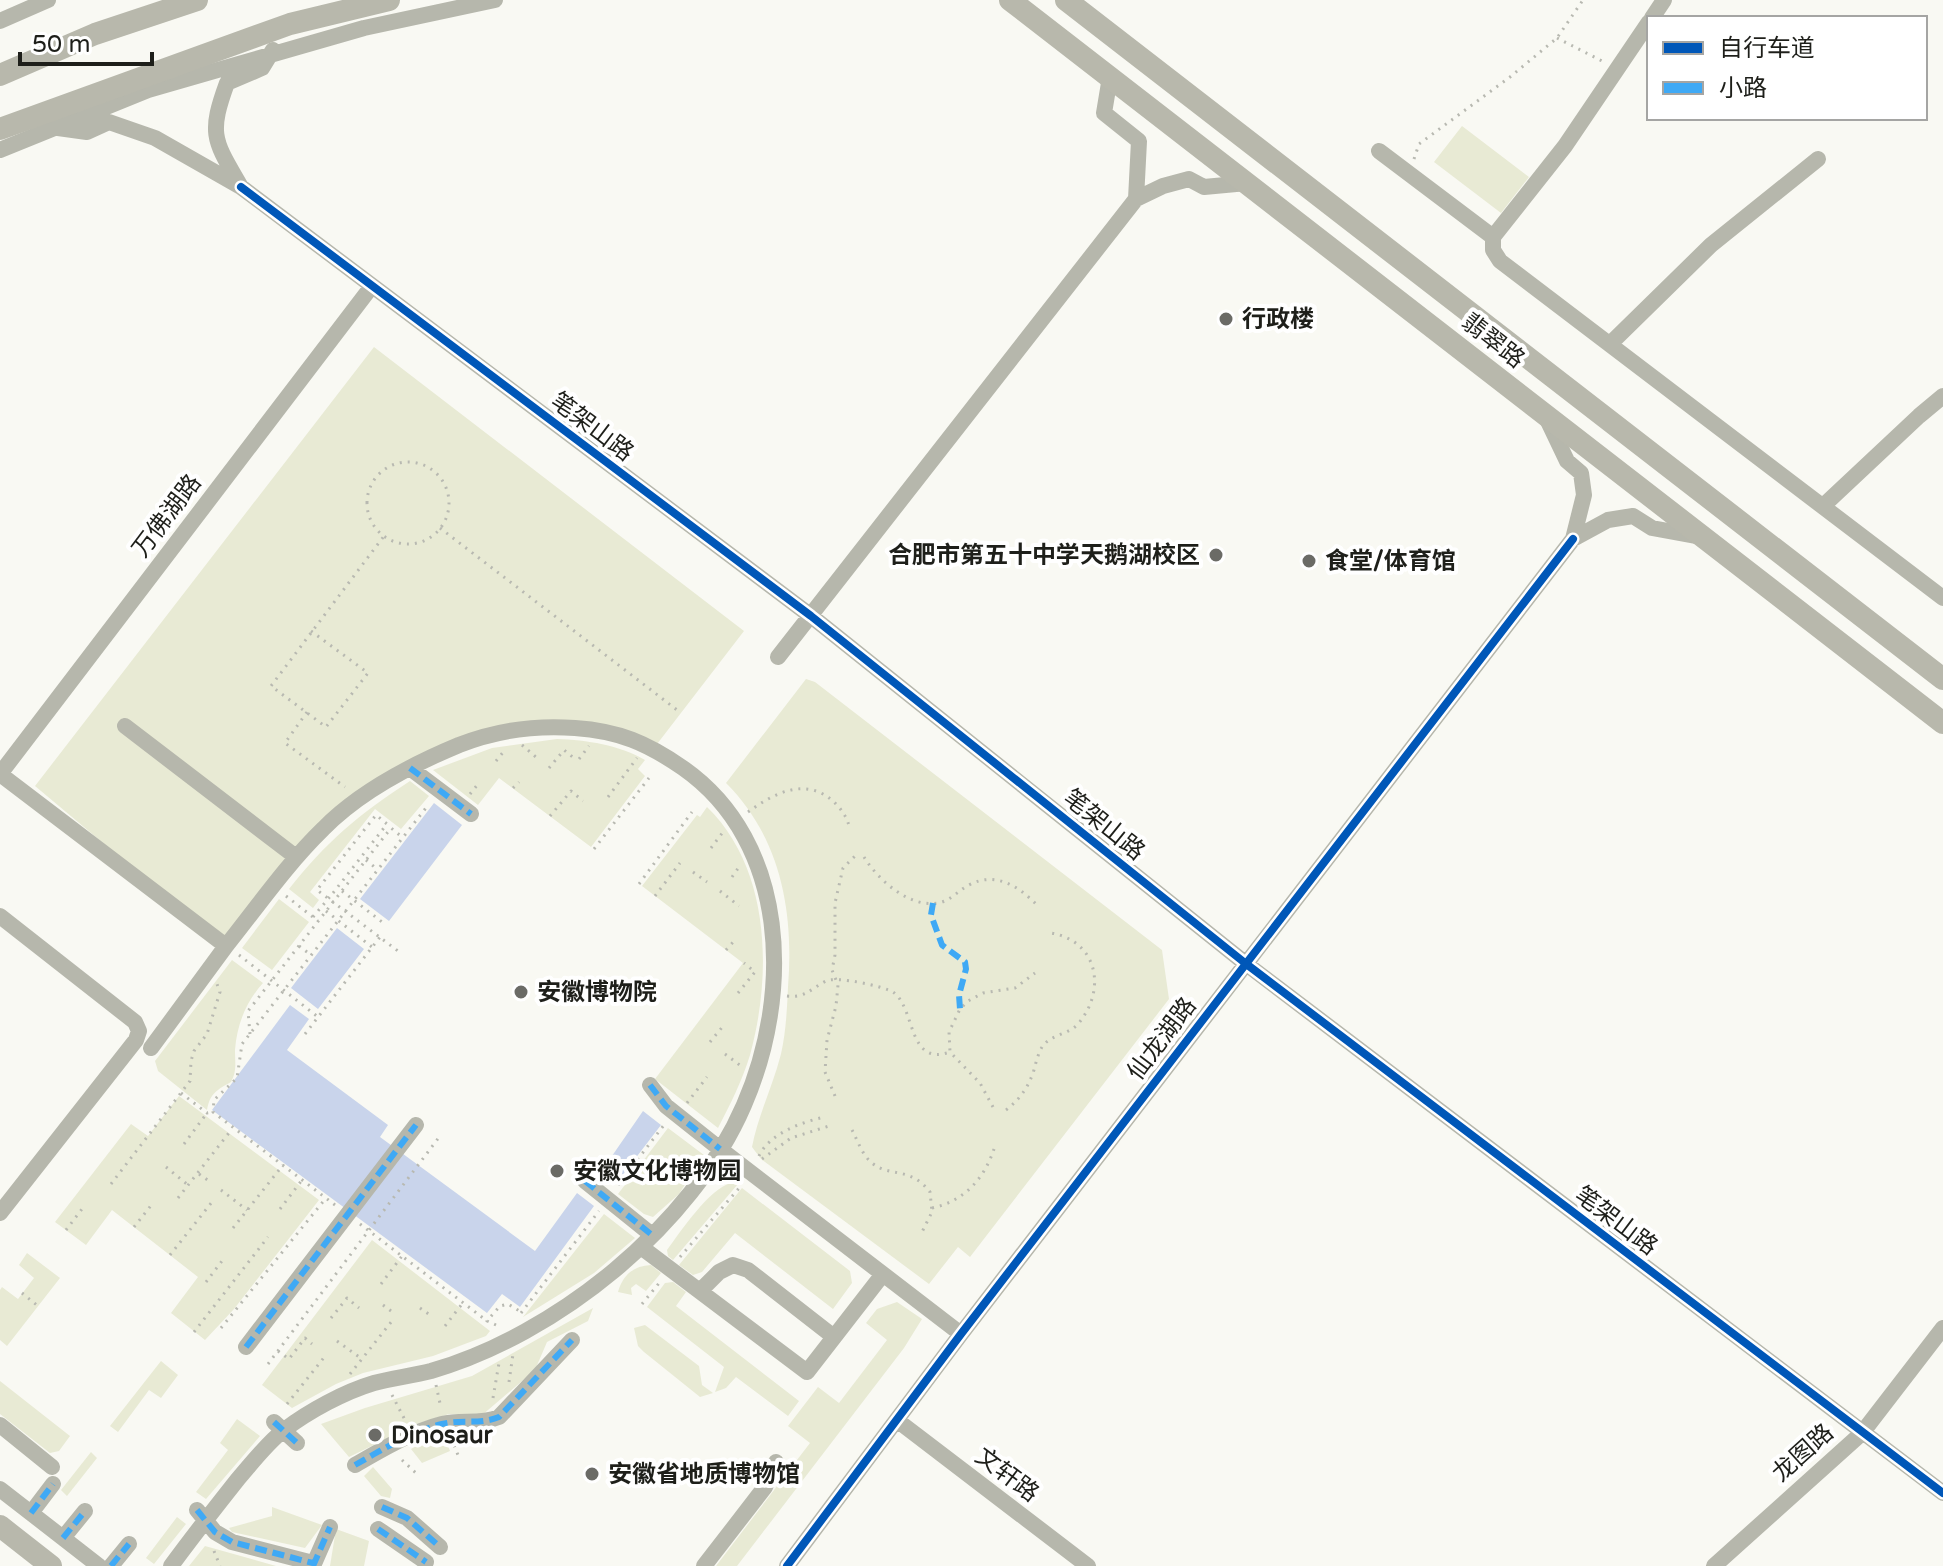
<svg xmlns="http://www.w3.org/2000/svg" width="1943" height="1566" viewBox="0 0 1943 1566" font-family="'Varela Round','Noto Sans SC',sans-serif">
  <rect width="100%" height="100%" fill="#f9f9f3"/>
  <path fill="#e8ead4" d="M1462 126 1529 177 1501 213 1434 162Z
    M374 347 744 631 654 748 594 729 516 730 460 745 326 825 226 946 35 786Z
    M806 679 815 682 1162 950 1169 999 970 1257 958 1247 929 1284 761 1159 752 1147C758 1115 773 1086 781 1054 786 1032 787 1009 788 987 794 912 781 838 726 783Z
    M557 739C587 740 619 745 645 760L638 769 645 776 591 847 499 778 478 805 433 770 492 748Z
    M410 781 429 796 401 829 375 809 310 892 319 900 313 908 289 889C326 842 359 814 410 781Z
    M707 807C771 869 772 975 750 1055 742 1081 730 1105 718 1128L655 1079 743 963 642 886 697 815 700 817Z
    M279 899 309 922 272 970 242 948Z
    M232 960 263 983C246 1002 237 1024 235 1050 235 1063 237 1071 231 1082 217 1090 210 1093 207 1110L158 1071 155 1061Z
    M179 1096 319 1200 234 1309 205 1340 171 1313 198 1277 112 1210 86 1245 55 1222 131 1124 148 1136Z
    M668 1128 704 1155 679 1194 653 1217 644 1214 618 1194Z
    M731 1183 738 1184 673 1260 668 1256 667 1250C681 1231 709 1189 731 1183Z
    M742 1188 850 1271 852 1283 833 1309 735 1233 702 1272 693 1275 679 1265Z
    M604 1214 635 1238 594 1273 523 1317Z
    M372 1240 490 1331 486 1336 433 1356 363 1373 336 1384 292 1408 262 1385Z
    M27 1253 60 1278 7 1346 0 1340V1290L2 1287 18 1299 34 1278 19 1265Z
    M651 1265 661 1273 646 1291 636 1284 631 1288 632 1295 618 1292C623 1275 633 1266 651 1265Z
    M673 1282 686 1292 676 1306 799 1401 788 1416 736 1377 726 1388 715 1392 724 1367 647 1307 665 1283Z
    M897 1302 922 1319 904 1348 737 1566H716L810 1443 788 1426 818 1387 839 1403 887 1340 866 1323 877 1309Z
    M593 1308 588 1321 547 1342 535 1370 481 1416 449 1414 419 1423 349 1457 321 1424 365 1408 472 1376Z
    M645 1325 699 1366 702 1385 713 1393 700 1397 644 1352 638 1346 634 1328Z
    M161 1361 178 1375 161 1398 149 1390 118 1432 110 1426Z
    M0 1381 70 1436 59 1451 50 1453 0 1414Z
    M237 1419 260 1436 206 1499 196 1492 228 1450 220 1443Z
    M442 1432 450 1451 422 1463 411 1449Z
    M91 1452 97 1458 67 1496 61 1490Z
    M373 1467 392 1489 390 1498 381 1496 364 1476Z
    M272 1507 322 1525 305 1548 232 1532 229 1528 272 1516Z
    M177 1517 186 1524 154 1564 146 1558Z
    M336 1529 369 1541 364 1566H330Z
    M205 1546 276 1566H189Z"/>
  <path fill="#c9d4eb" d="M434 803 462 825 389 921 360 899Z
    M337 928 364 949 318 1009 291 988Z
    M290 1005 309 1019 287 1050 388 1125 380 1137 535 1251 577 1193 594 1206 520 1307 502 1294 487 1313 212 1110Z
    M643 1111 661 1125 618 1181 603 1169Z"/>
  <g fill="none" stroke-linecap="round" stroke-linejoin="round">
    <path stroke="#b8b9b1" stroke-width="3" stroke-dasharray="2 6" stroke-linecap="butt" d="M1557 38 1604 62
      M1414 159 1419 144 1510 77 1557 38 1583 0
      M367 503a41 41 0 1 1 82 0a41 41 0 1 1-82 0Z
      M440 528 681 713
      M311 631 368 673 326 727 271 686 384 536
      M307 712 285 743 345 787
      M522 745 537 758
      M579 759 589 746
      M496 761 504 751
      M549 768 564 750 575 759
      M513 788 519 782
      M470 794 478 784
      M608 797 637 758
      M748 812C774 793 806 776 834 802 842 810 847 817 850 829
      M550 816 571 791 583 801
      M711 848 723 832
      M594 849 649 778
      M864 857C878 880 912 911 942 902 952 899 959 890 969 885 995 871 1018 886 1036 904
      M366 860 377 869
      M693 872 707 882
      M732 877 739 867
      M639 884 692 812
      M342 891 386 925
      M720 891 739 906
      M286 896 318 921
      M655 896 680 863
      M326 911 372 947
      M313 917 333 893
      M299 946 311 955
      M726 950 735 940
      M239 955 318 1017
      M738 993 755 972 744 963
      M787 996C806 998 810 989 826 981 837 976 882 986 893 992 916 1008 907 1067 950 1052
      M250 1034 248 1011 391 828 402 837
      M305 1034 380 937
      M710 1042 724 1025
      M725 1054 741 1066
      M181 1093 207 1113 213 1112
      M835 1096 825 1072 827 1040 836 1006 838 985 832 970 835 955V903L843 868 856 855
      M687 1103 707 1077
      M993 1107 980 1083 950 1052 949 1032 960 1009 968 1001 983 993 1015 988 1035 973
      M1006 1110C1020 1099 1028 1088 1034 1070 1036 1062 1038 1054 1042 1047 1051 1034 1068 1035 1078 1024 1107 990 1098 941 1051 933
      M852 1130C858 1141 862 1155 872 1163 891 1178 910 1166 930 1192L932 1212 922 1232
      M184 1144 207 1113
      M759 1156C769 1134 801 1122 825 1117
      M762 1159 791 1138 829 1126
      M166 1167 188 1185
      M199 1174 209 1181
      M111 1184 190 1081 191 1061 194 1051 207 1034 220 992 217 984
      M618 1185 664 1125
      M221 1190 247 1210
      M178 1198 232 1129
      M335 1205 213 1112 214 1100 237 1078 242 1044 429 804
      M932 1208C965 1201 985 1178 995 1146
      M280 1209 302 1180
      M360 1224 487 1321
      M134 1227 153 1203
      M233 1228 283 1165
      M66 1230 85 1205
      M170 1255 212 1202
      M680 1257 740 1187
      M206 1282 225 1257
      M381 1284 402 1256
      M22 1293 38 1306
      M642 1304 660 1282
      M383 1305 395 1314
      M420 1308 430 1315
      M521 1313 599 1211
      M331 1318 347 1298 359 1308
      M496 1325 487 1321 500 1306 508 1304 521 1312
      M445 1326 462 1304
      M221 1328 326 1198
      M194 1332 268 1237
      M337 1341 362 1359
      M278 1351 289 1359 305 1338 312 1344
      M268 1364 440 1136
      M350 1374 392 1321
      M509 1382 513 1354
      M436 1385 441 1408
      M392 1395 405 1420
      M493 1398 499 1363
      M287 1404 326 1355
      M451 1438 458 1455
      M402 1460 417 1474
      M214 1551 220 1566"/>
    <path stroke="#b6b7ac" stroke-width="16" d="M1652 18 1664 0
      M0 21 48 0
      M1649 22 1565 146 1493 237V250L1500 261 1943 598
      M1110 77 1104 113 1139 141 1136 199 1163 186 1189 179 1204 187 1247 183
      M58 128 87 132 109 122 155 138 241 187C214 140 208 135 227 83L262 68 273 50
      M0 150 148 90 364 28 495 0
      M1379 151 1493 237
      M241 187 811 616 1245 963 1943 1493
      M1610 344 1711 245 1818 159
      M1546 417 1567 461 1581 473 1584 495 1573 539 1608 520 1633 516 1652 528 1701 537
      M1823 506 1919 416 1943 396
      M778 657 1136 199
      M125 726 296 857
      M410 768 471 814
      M0 774 226 946C258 906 287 864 323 829 359 792 411 765 459 745 495 731 536 725 575 728 619 731 647 743 683 768 790 843 792 995 744 1105 692 1226 556 1335 431 1371 412 1376 392 1378 374 1383 344 1392 309 1411 284 1430 267 1443 252 1463 238 1479 215 1508 193 1536 171 1566
      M0 774 372 286
      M0 916 135 1022 139 1031 136 1040 0 1213
      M151 1048 226 946
      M650 1085 666 1106 720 1149 961 1334
      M585 1181 652 1235
      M641 1247 807 1372 883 1274
      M700 1291 719 1272 733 1265 748 1270 834 1337
      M898 1421 1088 1566
      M274 1422 297 1443
      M0 1425 52 1467
      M355 1465C383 1449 411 1432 442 1424 461 1419 480 1425 499 1417L572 1340
      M0 1489 99 1566
      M382 1507 407 1518 440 1547
      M197 1510 215 1532 232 1542 313 1563
      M31 1513 53 1484
      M378 1529 426 1562
      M63 1538 85 1511
      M111 1566 129 1544
      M313 1566 330 1527
      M704 1566 765 1487 776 1462
      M787 1566 961 1334 1573 539
      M1714 1566 1862 1433 1943 1328"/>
    <path stroke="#b8b8ac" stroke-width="22" d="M1010 0 1943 723
      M1066 0 1943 679
      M0 75 95 34 197 0
      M0 129 290 24 389 0
      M0 1526 51 1566"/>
    <path stroke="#b8b9b1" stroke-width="3" stroke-dasharray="2 6" stroke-linecap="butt" d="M333 893 387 824 376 815 317 890 398 951"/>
    <path stroke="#b6b7ac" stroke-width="16" d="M246 1347 416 1125"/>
    <path stroke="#3fa9f5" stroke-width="6" stroke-dasharray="12 6" stroke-linecap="butt" d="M410 768 471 814
      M933 903 931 915 942 945 965 962 966 969 959 995 960 1009
      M650 1085 666 1106 720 1149
      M585 1181 652 1235
      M246 1347 416 1125
      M274 1422 297 1443
      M355 1465C383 1449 411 1432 442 1424 461 1419 480 1425 499 1417L572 1340
      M382 1507 407 1518 440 1547
      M197 1510 215 1532 232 1542 313 1563
      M31 1513 53 1484
      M378 1529 426 1562
      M63 1538 85 1511
      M111 1566 129 1544
      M313 1566 330 1527"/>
    <defs>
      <path id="cycleway" d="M241 187 811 616 1245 963 1943 1493
        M787 1566 961 1334 1573 539"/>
    </defs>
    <use href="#cycleway" stroke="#fff" stroke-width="13"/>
    <use href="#cycleway" stroke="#0057b8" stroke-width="8"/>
  </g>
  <g fill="#6b6b66" stroke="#fff" stroke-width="3">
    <circle cx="1226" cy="319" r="8"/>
    <circle cx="1216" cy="555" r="8"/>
    <circle cx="1309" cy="561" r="8"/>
    <circle cx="521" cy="992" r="8"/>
    <circle cx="557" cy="1171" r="8"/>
    <circle cx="375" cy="1435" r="8"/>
    <circle cx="592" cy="1474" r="8"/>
  </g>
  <g text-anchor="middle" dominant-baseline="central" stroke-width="8" stroke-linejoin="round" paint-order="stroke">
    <g font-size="24" font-weight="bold" fill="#1e1f1a" stroke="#fff" text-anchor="start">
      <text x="1242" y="319">行政楼</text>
      <text x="1200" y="555" text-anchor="end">合肥市第五十中学天鹅湖校区</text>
      <text x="1325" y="561">食堂/体育馆</text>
      <text x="537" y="992">安徽博物院</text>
      <text x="573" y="1171">安徽文化博物园</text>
      <text x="391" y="1435">Dinosaur</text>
      <text x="608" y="1474">安徽省地质博物馆</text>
    </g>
    <g font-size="24" fill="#1e1f1a" stroke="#fff">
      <text transform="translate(1493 341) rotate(38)">翡翠路</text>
      <text transform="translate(592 427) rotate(37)">笔架山路</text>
      <text transform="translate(167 516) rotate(-53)">万佛湖路</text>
      <text transform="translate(1104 825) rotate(39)">笔架山路</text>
      <text transform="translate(1162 1039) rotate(-53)">仙龙湖路</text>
      <text transform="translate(1616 1221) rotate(37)">笔架山路</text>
      <text transform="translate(1803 1453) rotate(-42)">龙图路</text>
      <text transform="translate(1007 1475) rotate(37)">文轩路</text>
    </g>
  </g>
  <rect x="1647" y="16" width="280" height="104" fill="#ffffff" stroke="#a5a5a3" stroke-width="2"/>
  <rect x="1663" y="42" width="40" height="12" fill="#0057b8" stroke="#a5a5a3" stroke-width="2"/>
  <text x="1719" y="56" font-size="24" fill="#1e1f1a">自行车道</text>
  <rect x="1663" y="82" width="40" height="12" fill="#3fa9f5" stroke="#a5a5a3" stroke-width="2"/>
  <text x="1719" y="96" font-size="24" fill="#1e1f1a">小路</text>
  <path d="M20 52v12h132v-12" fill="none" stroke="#1e1f1a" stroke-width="4"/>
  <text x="32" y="52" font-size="24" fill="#1e1f1a" stroke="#ffffff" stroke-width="6" paint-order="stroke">50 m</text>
</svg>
